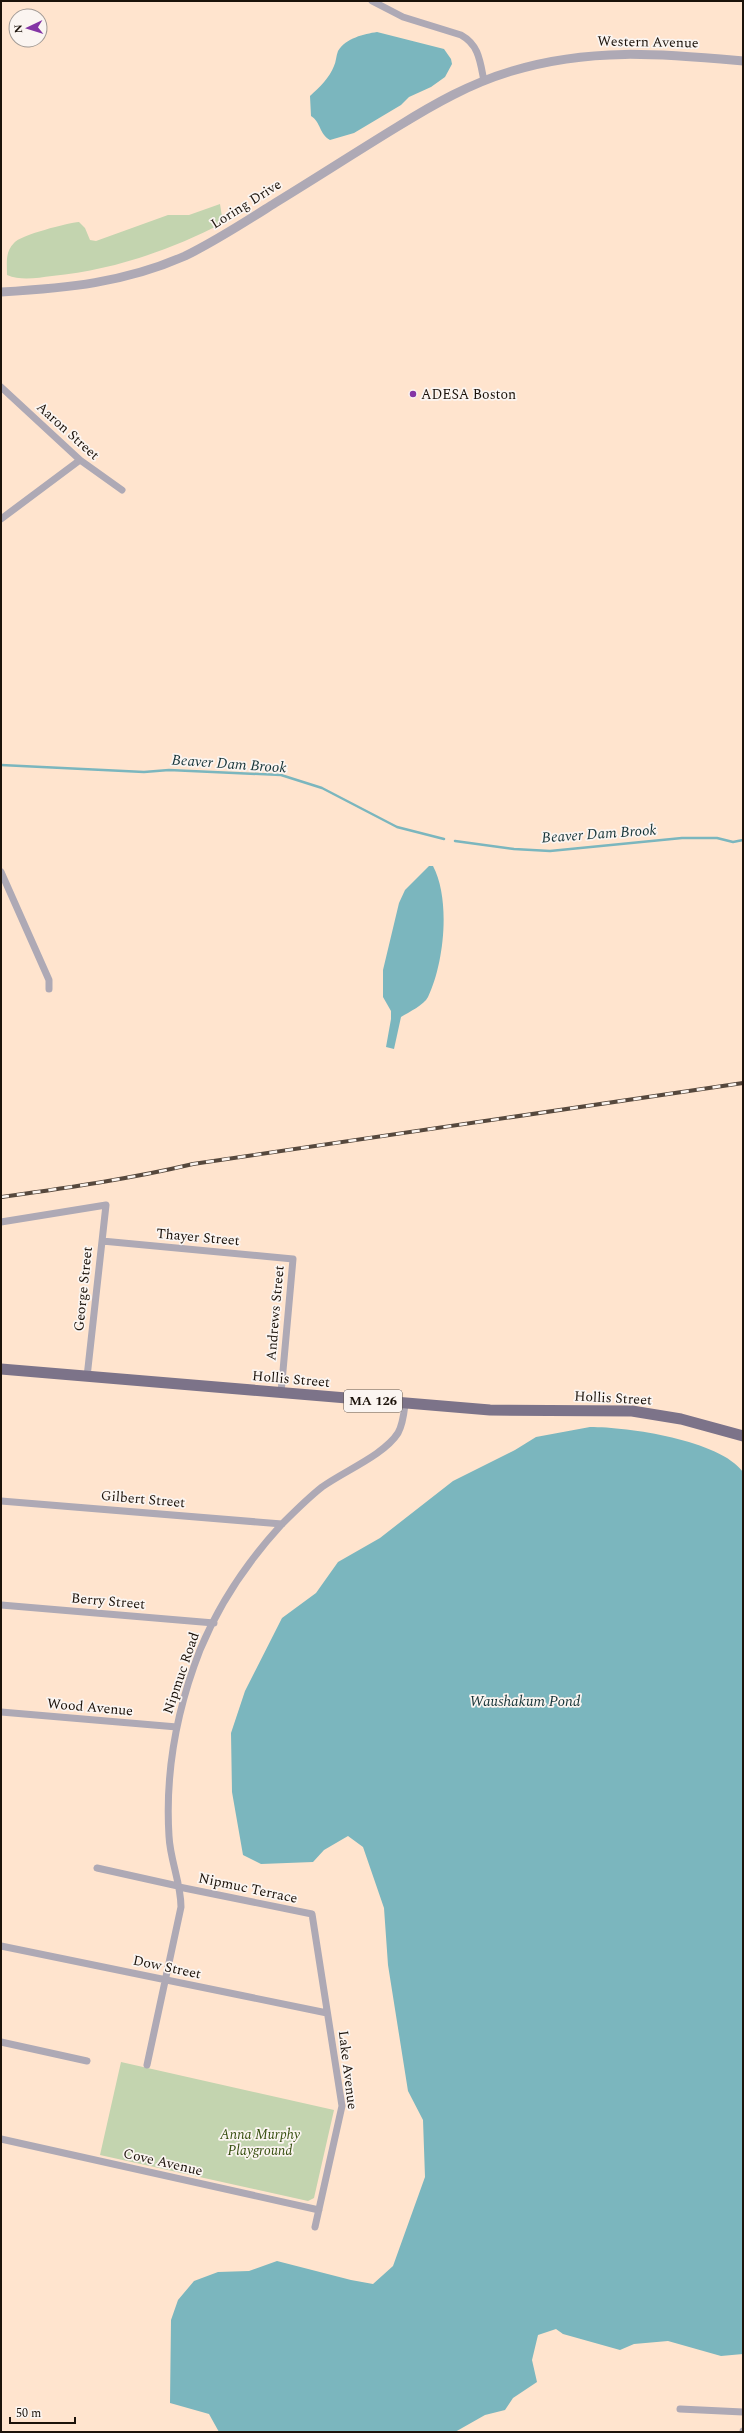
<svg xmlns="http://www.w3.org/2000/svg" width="744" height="2433" viewBox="0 0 744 2433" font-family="Spectral,serif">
  <rect width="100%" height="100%" fill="#ffe4ce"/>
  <path fill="#c3d4af" d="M220 204 223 223C168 251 113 270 52 276 37 278 21 281 7 275 7 263 5 252 14 243 20 235 68 223 79 222L85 228 90 240 96 241 168 215H189Z
    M121 2062 334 2110 314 2198 308 2201 100 2155Z"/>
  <path fill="#7bb6be" d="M377 32 444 49 451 59 452 64 445 77 431 87 409 97 401 105 354 133 330 140C319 134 321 122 311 116L310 96C319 88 330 77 334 66 336 62 336 56 338 51 346 38 364 34 377 32Z
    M429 866H433C451 900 444 964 428 997 424 1005 409 1012 401 1017L394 1049 386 1047 391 1019V1011L383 997V970L399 903 405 890Z
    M590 1427C628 1427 720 1440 743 1472V2354L721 2356 668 2341 634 2344 620 2350 563 2334 556 2329 538 2335 532 2360 537 2382 513 2398 505 2410 485 2415 455 2432H219L209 2414 170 2403 171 2320 178 2300 194 2281 218 2272 249 2271 277 2261 351 2280 373 2284 393 2266 425 2177 423 2120 408 2091 388 1965 384 1908 363 1847 348 1836 324 1850 313 1862 261 1864 243 1855 232 1792 231 1733 245 1691 282 1618 316 1593 338 1562 380 1538 453 1481 515 1450 536 1437Z"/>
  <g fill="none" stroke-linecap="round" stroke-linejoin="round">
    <path stroke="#7bb6be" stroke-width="2.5" d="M1 765 144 772 169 770 281 775 322 788 397 827 444 839
      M455 841 514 849 550 851 682 838H717L733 842 743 840"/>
    <path stroke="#aea9b5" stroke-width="7" d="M372 1 403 17 461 35C479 45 480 61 484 81
      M1 387 80 460 122 490
      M1 519 80 460
      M1 872 49 980V989
      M1 1222 106 1205 87 1377
      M102 1241 293 1259 281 1393
      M1 1501 282 1524
      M1 1605 214 1623
      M1 1712 177 1727
      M97 1868 178 1886
      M179 1887 312 1914 342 2106 315 2227
      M1 1946 327 2013
      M1 2042 87 2061
      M147 2065 181 1907C181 1883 170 1860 169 1836 165 1772 177 1709 200 1650 219 1604 249 1560 282 1524 295 1511 308 1498 322 1487 344 1471 384 1455 398 1433 403 1424 404 1413 405 1404
      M1 2139 319 2210
      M680 2409 743 2412
      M743 2432V2431"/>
    <path stroke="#aea9b5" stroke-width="9" d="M1 292C67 288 124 283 185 256 216 241 245 222 275 203 316 178 356 152 397 127 434 104 471 83 512 71 591 47 663 54 743 61"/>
    <path stroke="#7c7389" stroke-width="11" d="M1 1369 490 1410 632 1411 681 1419 743 1436"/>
    <defs>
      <path id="rail" d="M1 1197C65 1188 130 1179 193 1164L743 1083"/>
    </defs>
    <use href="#rail" stroke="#56483d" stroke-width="4"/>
    <use href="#rail" stroke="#fbf5f1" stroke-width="2.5" stroke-dasharray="8" stroke-linecap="butt"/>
  </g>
  <circle fill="#8435a5" stroke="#fbf5f1" stroke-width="1.5" cx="413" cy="394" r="4"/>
  <g text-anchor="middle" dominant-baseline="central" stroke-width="3.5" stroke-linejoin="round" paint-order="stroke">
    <rect fill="#fbf5f1" stroke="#5e564f" stroke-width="1" x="344" y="1390" width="58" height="22" rx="3"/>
    <g font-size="13" font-weight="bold" fill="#1b120a">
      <text x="373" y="1401">MA 126</text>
    </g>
    <g font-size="14" fill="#1b120a" stroke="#fbf5f1">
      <text transform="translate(648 42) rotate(1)">Western Avenue</text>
      <text transform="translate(246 204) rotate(-32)">Loring Drive</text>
      <text transform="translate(68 431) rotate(42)">Aaron Street</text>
      <text transform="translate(198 1237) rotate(5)">Thayer Street</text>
      <text transform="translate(83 1289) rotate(-84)">George Street</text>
      <text transform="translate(275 1313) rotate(-85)">Andrews Street</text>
      <text transform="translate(291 1379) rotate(5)">Hollis Street</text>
      <text transform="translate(613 1398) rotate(3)">Hollis Street</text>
      <text transform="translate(143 1499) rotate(5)">Gilbert Street</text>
      <text transform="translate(108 1601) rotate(5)">Berry Street</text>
      <text transform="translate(181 1673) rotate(-71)">Nipmuc Road</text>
      <text transform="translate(90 1707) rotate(5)">Wood Avenue</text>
      <text transform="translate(248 1888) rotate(12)">Nipmuc Terrace</text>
      <text transform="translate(167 1967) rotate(12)">Dow Street</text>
      <text transform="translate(348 2070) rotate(83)">Lake Avenue</text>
      <text transform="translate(163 2162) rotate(13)">Cove Avenue</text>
    </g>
    <g font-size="14" fill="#1b120a" stroke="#fbf5f1" text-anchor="start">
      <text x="421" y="394">ADESA Boston</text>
    </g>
    <g font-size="14" font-style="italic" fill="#364e0e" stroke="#fbf5f1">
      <text x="260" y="2134">Anna Murphy<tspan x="260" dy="16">Playground</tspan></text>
    </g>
    <g font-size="15" font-style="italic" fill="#143236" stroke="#fbf5f1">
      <text transform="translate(229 764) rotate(4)">Beaver Dam Brook</text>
      <text transform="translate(599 834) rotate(-4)">Beaver Dam Brook</text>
      <text x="525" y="1701">Waushakum Pond</text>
    </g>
  </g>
  <rect width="744" height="2433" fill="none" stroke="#1b120a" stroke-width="4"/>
  <g transform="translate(28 28) rotate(266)"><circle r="19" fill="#fbf5f1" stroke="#a19a95"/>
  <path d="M0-3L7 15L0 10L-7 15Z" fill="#8435a5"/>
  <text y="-6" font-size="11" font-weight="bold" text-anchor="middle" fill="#1b120a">N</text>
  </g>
  <path d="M10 2417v6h65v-6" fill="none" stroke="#1b120a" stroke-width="2"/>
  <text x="16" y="2417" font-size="12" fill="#1b120a" stroke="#fbf5f1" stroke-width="3" paint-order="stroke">50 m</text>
</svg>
